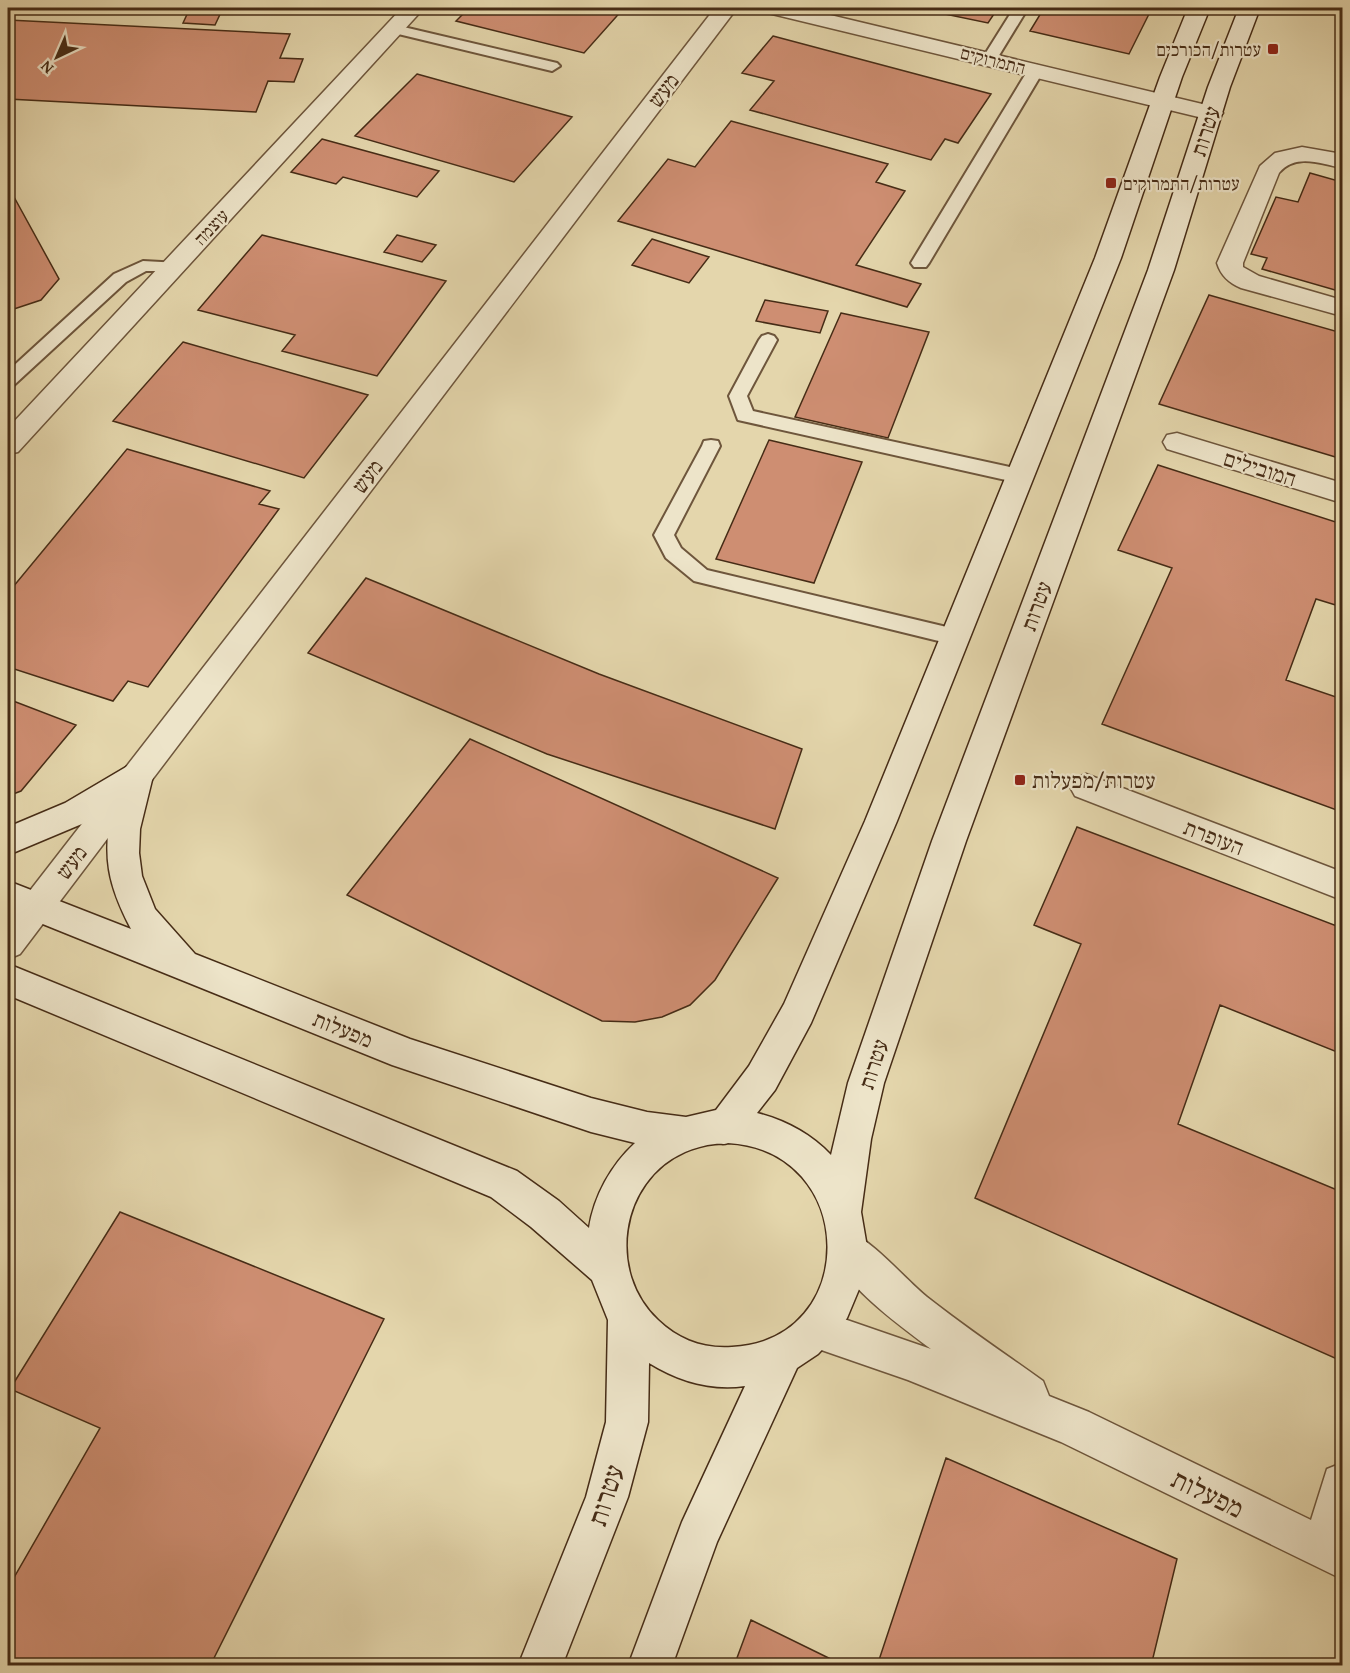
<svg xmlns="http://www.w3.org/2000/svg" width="1350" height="1673" viewBox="0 0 1350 1673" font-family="'Gentium Book Plus','Frank Ruhl Libre',serif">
  <rect width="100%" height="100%" fill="#e4d6ac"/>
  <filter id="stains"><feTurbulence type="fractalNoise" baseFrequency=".00333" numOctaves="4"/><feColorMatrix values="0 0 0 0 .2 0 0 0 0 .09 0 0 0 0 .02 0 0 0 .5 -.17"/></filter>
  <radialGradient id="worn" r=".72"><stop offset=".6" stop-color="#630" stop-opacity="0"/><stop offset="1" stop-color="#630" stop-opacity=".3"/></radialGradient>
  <path fill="#ce8e72" stroke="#462c16" stroke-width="1.5" d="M190 8H223L215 25 183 23Z
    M236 8H333L331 13Z
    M469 8H624L584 53 456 21Z
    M916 8H998L988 23Z
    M1044 8H1152L1129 54 1030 31Z
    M8 20 290 34 280 58 303 59 294 82 268 81 256 112 8 99Z
    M773 36 991 94 958 143 945 139 931 160 750 110 774 81 742 73Z
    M417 74 572 117 514 182 355 136Z
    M731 121 888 164 876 182 905 191 856 265 921 284 907 307 618 221 668 159 695 167Z
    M322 139 439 171 417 197 343 177 336 184 291 172Z
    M1310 173 1342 182V292L1262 269 1267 258 1251 254 1276 197 1298 202Z
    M8 186 59 279 41 300 8 311Z
    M262 235 446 281 377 376 282 351 295 335 198 310Z
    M397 235 436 245 422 262 384 252Z
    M652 239 709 257 689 283 632 265Z
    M1209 295 1342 333V459L1159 404Z
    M765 300 828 311 820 333 756 321Z
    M841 313 929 332 888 438 795 417Z
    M183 342 368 395 304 478 113 421Z
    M769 440 862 462 814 583 716 559Z
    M127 449 270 491 259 504 279 509 148 687 128 681 113 701 8 667V593Z
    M1158 465 1342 524V607L1316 599 1286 680 1342 699V812L1102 724 1172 568 1118 550Z
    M366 578 599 674 802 749 775 829 547 754 308 653Z
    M8 699 76 725 21 791 8 796Z
    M470 739 778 878 715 980 690 1005 662 1017 635 1022 602 1021 347 895Z
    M1077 827 1342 928V1054L1220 1005 1178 1124 1342 1192V1341L1337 1359 975 1198 1081 944 1034 925Z
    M120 1212 384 1319 210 1666H8V1588L100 1428 10 1389Z
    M946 1458 1177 1559 1151 1666H877Z
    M751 1620 845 1666H734Z"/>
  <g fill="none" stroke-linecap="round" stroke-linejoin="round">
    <defs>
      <path id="lane" d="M1014 8H1028L995 62H985L982 59Z
        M395 25 557 63 560 66 552 71 390 32 388 29 390 26Z
        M1036 65 1044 70 929 263 926 267H914L911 263 1028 70Z
        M143 261 180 263 183 267 180 271H146L126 282 14 385 8 387V371L114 274Z
        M768 334 774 336 777 340 747 396 753 411 1019 469 1026 471 1029 476 1026 481 1019 483 738 420 729 396 759 340 762 336Z
        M711 440 718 441 720 446 674 535 681 548 707 570 955 629 962 632 965 637 962 642 955 645 694 581 666 558 654 535 702 446 704 441Z"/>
      <path id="street" d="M402 8H424L18 452 8 454V428Z
        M715 8H737L20 954 8 959V919Z
        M765 8H801L1219 108 1223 113 1219 118 1211 120 768 13Z
        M1302 147 1342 154V168C1321 164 1296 153 1279 173L1243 263V267L1259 276 1342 300V316L1241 288C1229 283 1221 276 1217 263L1260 166 1275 153Z
        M1177 433 1342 483V503L1167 449 1163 442 1167 435Z
        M1086 774 1342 872V900L1075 796 1070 787 1075 778Z
        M850 1232C874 1242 905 1279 927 1297 965 1327 1004 1353 1043 1381L1049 1396 1089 1412 1311 1520 1327 1469 1342 1463V1579L1061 1442 908 1380 804 1344 798 1330 804 1316 818 1310 931 1349C899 1325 847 1288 831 1251L836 1238Z"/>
      <path id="secondary" d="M1188 8H1210L1182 77 1121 258 897 821 811 1023 775 1090 757 1113C785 1120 811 1134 831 1155L848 1083 932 841 1148 270 1208 87 1239 8H1260L1230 87 1174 270 966 841 884 1083 871 1139 861 1212 867 1247 862 1282 847 1318 834 1337 818 1354 797 1368 717 1542 672 1666H628L682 1522 745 1386C711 1391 678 1381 649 1363L648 1422 628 1497 562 1666H518L586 1497 606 1422 608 1320 592 1280 531 1227 491 1197 8 995V964L517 1171 559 1201 589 1228C594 1196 611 1165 635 1143L591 1132 392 1065 8 910V881L131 929C108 885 102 857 112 807L89 821 8 855V827L65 803 126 767 137 763 148 767 153 776 140 829 139 853 142 876 155 909 195 954 410 1039 591 1098 647 1112 686 1117 716 1110 749 1066 784 1004 865 821 1095 258 1160 77ZM728 1143C859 1150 861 1341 732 1347 703 1349 679 1340 658 1320 607 1273 619 1181 685 1152 694 1148 705 1145 715 1144 721 1143 723 1145 728 1143Z"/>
    </defs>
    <use href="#lane" stroke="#6e563c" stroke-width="4"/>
    <use href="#street" stroke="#6e563c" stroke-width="3"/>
    <use href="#secondary" stroke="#462c16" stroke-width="3"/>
    <use href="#lane" fill="#ede4c9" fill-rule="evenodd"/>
    <use href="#street" fill="#ede4c9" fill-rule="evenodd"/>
    <use href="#secondary" fill="#ede4c9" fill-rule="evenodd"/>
  </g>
  <g fill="#8f2418" stroke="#ede4c9" stroke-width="2">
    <rect x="1267" y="43" width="12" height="12" rx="3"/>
    <rect x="1105" y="177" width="12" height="12" rx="3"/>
    <rect x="1014" y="774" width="12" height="12" rx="3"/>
  </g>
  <g text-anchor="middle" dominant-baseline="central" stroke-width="4.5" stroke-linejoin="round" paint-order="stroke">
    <g font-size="18" fill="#462c16" stroke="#ede4c9" text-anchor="end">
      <text x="1261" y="49">עטרות/הכורכים</text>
      <text x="1123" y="183" text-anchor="start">עטרות/התמרוקים</text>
    </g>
    <g font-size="18" fill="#462c16" stroke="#ede4c9">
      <text transform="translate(993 60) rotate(14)">התמרוקים</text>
      <text transform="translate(211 227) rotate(-47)">עוצמה</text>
    </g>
    <g font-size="22" fill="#462c16" stroke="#ede4c9">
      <text transform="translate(663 90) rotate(-53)">מעש</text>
      <text transform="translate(1205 131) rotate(-72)">עטרות</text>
      <text transform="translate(1260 468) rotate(17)">המובילים</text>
      <text transform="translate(367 476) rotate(-53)">מעש</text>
      <text transform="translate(1036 606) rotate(-70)">עטרות</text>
      <text transform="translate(1214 837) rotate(21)">העופרת</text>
      <text transform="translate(71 862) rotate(-53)">מעש</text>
      <text transform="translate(343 1029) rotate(22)">מפעלות</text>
      <text transform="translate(873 1064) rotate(-72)">עטרות</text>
    </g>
    <g font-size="22" fill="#462c16" stroke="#ede4c9" text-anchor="start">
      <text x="1032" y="780">עטרות/מפעלות</text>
    </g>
    <g font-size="27" fill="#462c16" stroke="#ede4c9">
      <text transform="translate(1208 1493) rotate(26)">מפעלות</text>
      <text transform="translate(605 1495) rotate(-72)">עטרות</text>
    </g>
  </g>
  <rect width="1350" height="1673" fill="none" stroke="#e4d6ac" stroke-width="30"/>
  <rect x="9" y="9" width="1332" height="1655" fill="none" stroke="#462c16" stroke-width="3"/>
  <rect x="15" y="15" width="1320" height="1643" fill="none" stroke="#462c16" stroke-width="1.5"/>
  <g transform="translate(57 57) rotate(224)" stroke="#ede4c9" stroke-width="4.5" paint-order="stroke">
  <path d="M0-4.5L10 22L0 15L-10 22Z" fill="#462c16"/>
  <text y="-9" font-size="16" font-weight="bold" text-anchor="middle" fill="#462c16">N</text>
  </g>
  <rect width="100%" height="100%" filter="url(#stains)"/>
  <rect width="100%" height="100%" fill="url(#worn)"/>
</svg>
